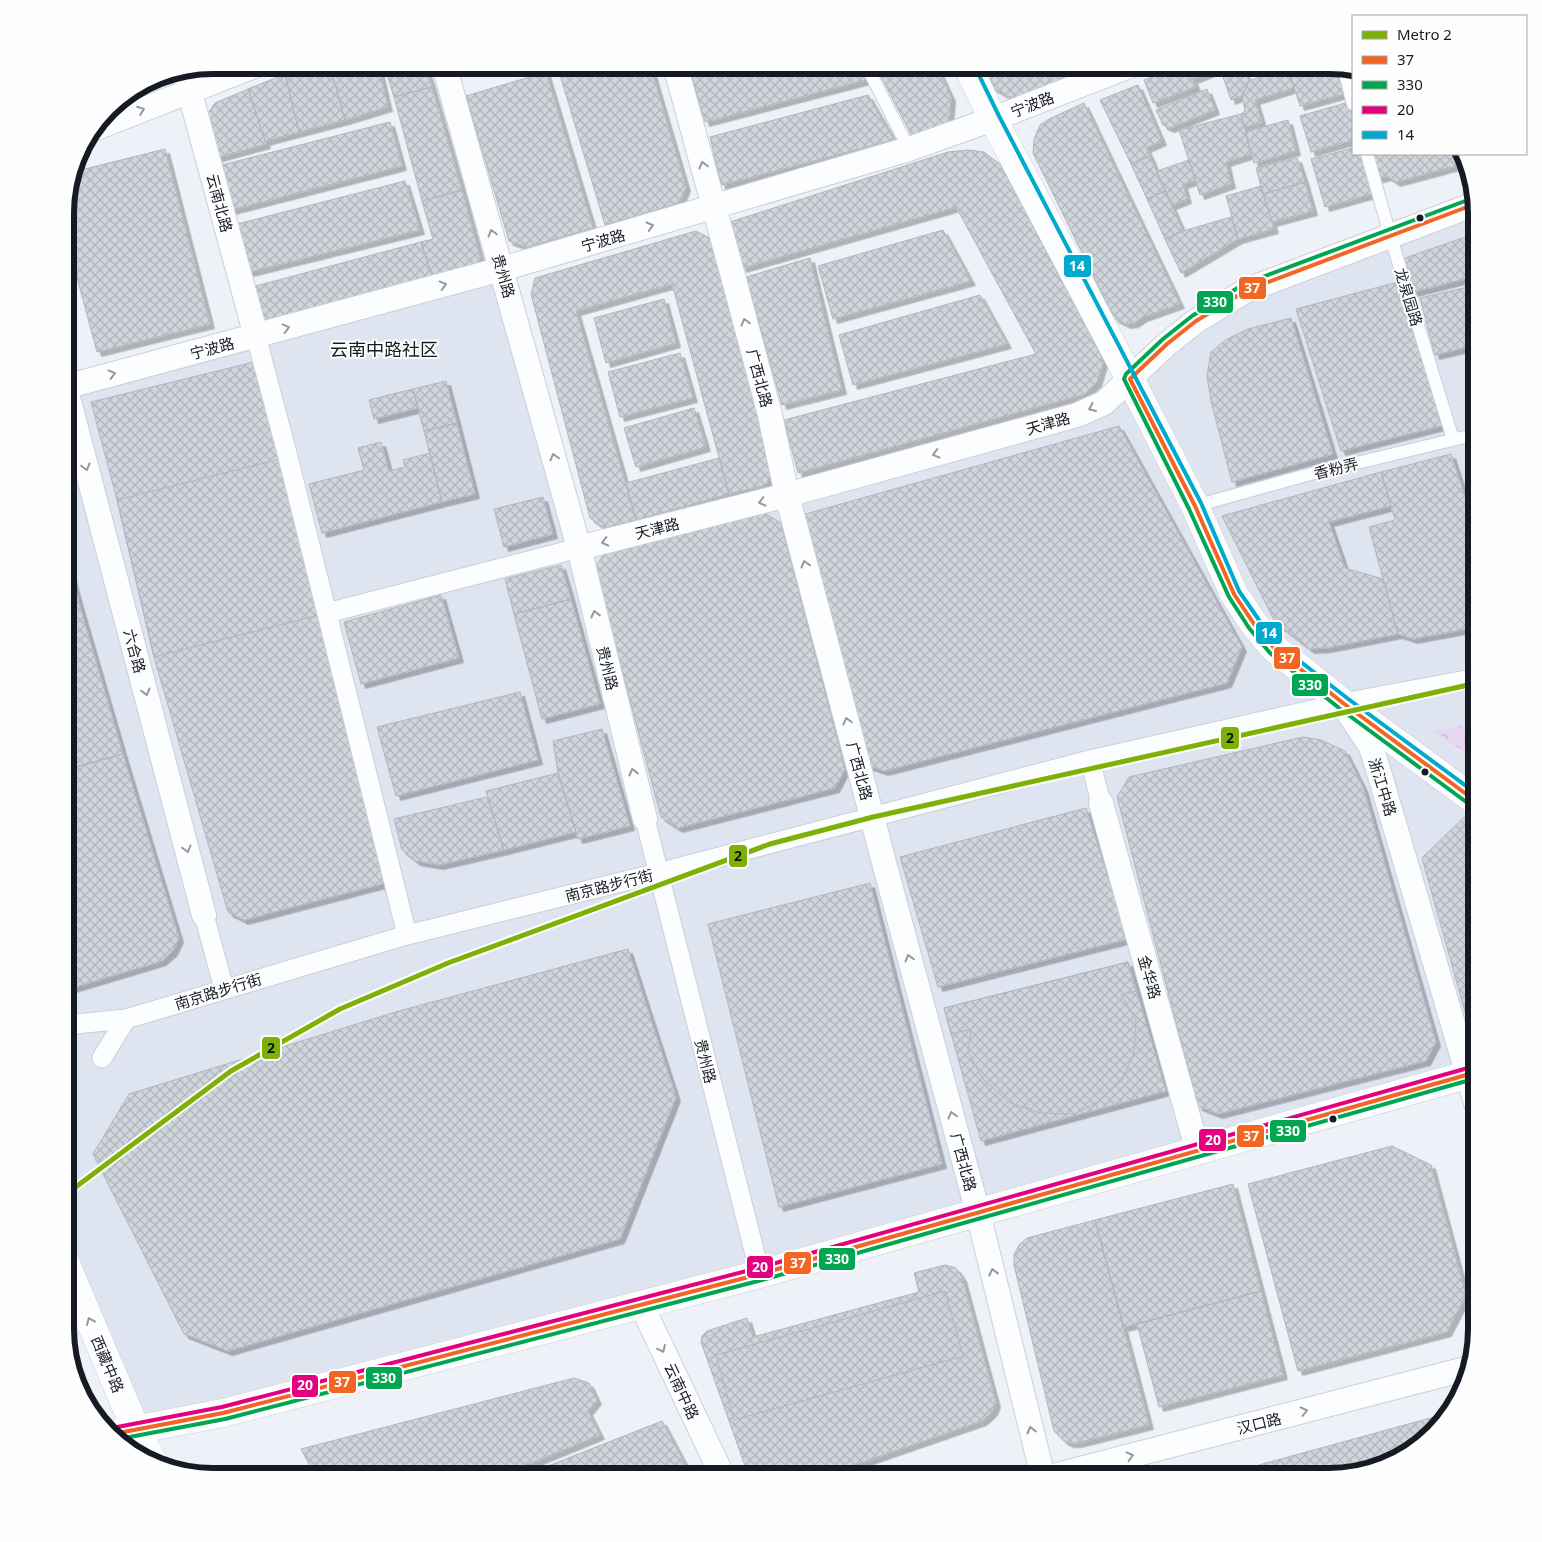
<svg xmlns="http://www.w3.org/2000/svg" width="1542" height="1542" viewBox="0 0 1542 1542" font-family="'Noto Sans','Noto Sans SC',sans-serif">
  <defs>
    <pattern id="park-crowns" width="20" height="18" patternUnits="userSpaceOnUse" patternTransform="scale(1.25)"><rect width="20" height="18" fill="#e6d6f1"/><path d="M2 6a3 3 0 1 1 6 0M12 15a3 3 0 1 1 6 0" fill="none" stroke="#c5b7ce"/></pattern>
    <pattern id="building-cross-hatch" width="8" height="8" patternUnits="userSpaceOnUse" patternTransform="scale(1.25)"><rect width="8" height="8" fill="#cfd5db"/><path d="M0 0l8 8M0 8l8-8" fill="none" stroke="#b1b6bc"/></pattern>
    <filter id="shadow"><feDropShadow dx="4.5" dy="4.5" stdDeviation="0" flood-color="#0004"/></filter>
  </defs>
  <rect width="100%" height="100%" fill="#eef2f8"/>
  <path fill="#dee5f1" d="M1477 213V1072L136 1430 65 1259V386L502 269 578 548 1077 415 1196 321Z"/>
  <path fill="url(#park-crowns)" d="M1477 722V760L1434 732Z"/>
  <path fill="url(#building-cross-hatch)" stroke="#afb6bc" filter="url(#shadow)" d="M305 65H330L345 120 299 132 285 74Z
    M330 65H378L388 107 345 120Z
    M378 65H425L432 87 394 97 386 71 379 72Z
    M557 65H650L686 187 679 203 605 225Z
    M738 65H858L866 80 705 122 692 77Z
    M875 65H936L951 97 949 122 912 136Z
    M980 65H1015L1019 74 1041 65H1067L1073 79 1029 97H1009L990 86Z
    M1067 65H1088L1091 71 1073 79Z
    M1183 65H1187L1196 87 1153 103 1144 80Z
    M1187 65H1218L1219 69 1193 79Z
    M1218 65H1254L1223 77Z
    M1287 65H1338L1347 93 1300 106Z
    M1287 67 1294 88 1255 100 1262 123 1244 127 1241 114 1245 111 1242 96 1249 81Z
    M1244 69 1249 81 1242 96 1231 100 1223 77Z
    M546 72 593 228 527 247 509 241 466 96Z
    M285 74 299 132 265 141 248 89Z
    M1138 85 1162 141 1146 148 1150 156 1131 164 1100 100Z
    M432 87 462 190 422 201 394 97Z
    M248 89 266 144 215 158 206 116 215 103Z
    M1207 89 1215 110 1170 128 1163 125 1156 110Z
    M868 95 894 140 721 185 710 137Z
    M1349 102 1353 118V140L1311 152 1300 116Z
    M1084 103 1180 304 1143 317 1134 323 1126 324 1114 318 1033 153 1034 139 1040 125 1049 119Z
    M1241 114 1251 154 1226 162 1231 184 1200 195 1179 130Z
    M1288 120 1296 151 1254 163 1245 132Z
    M390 122 402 166 231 210 218 166Z
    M1353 148V154H1364L1375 193 1325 207 1311 159Z
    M165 149 210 324 97 352 65 233V203L71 182 85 169Z
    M969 150 984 152 1001 165 1100 353 1103 363 1097 382 1085 394 798 473 784 420 1036 354 956 207 742 268 730 222 948 152Z
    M1369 154H1464L1467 163 1396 182 1387 176 1376 179Z
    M1150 156 1165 191 1147 199 1131 164Z
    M1297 158 1305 182 1263 194 1256 168Z
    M1189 160 1196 180 1183 184 1187 199 1172 205 1157 171Z
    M405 181 420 230 249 272 237 224Z
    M1305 182 1313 211 1272 222 1263 194Z
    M1261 186 1274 229 1238 239 1226 196Z
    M462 190 480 257 475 268 433 279 421 242 433 239 422 201Z
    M1165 191 1183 231 1165 239 1147 199Z
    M1231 217 1238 239 1181 273 1165 239 1183 231Z
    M943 230 971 281 833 319 818 266Z
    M696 231 712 239 772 471 766 485 729 494 672 284 576 311 636 520 604 528 590 518 531 294 535 278Z
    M1477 233V276L1413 292 1402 259Z
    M421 242 433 279 270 324 261 320 252 287Z
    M810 258 842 390 782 405 746 277Z
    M1398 282 1445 425 1341 451 1296 309Z
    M1477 285V345L1435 355 1420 298Z
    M980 295 1007 344 853 385 839 335Z
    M664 299 676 343 606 363 594 318Z
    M1291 318 1333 454 1232 482 1211 401 1207 376 1211 352 1227 339 1248 329Z
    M680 353 693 398 620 417 608 372Z
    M262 360 393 881 244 920 228 912 154 657 117 500 91 402Z
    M446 381 457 423 424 431 413 389Z
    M413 389 418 408 374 419 369 400Z
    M694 408 706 447 636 467 624 428Z
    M457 423 475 494 442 502 424 431Z
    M1119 426 1242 647 1227 683 884 771 869 766 802 515Z
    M381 442 389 471 405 467 403 460 430 453 442 502 322 533 309 484 364 470 358 448Z
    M1477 443V492L1465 453Z
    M1451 454 1477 533V627L1413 639 1398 634 1369 527 1395 520 1381 472Z
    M288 457 327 613 154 657 117 500Z
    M719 458 729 494 636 520 626 483Z
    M1381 472 1391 506 1329 522 1345 568 1383 579 1398 634 1327 648 1310 649 1275 622 1222 516Z
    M543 497 553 534 504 547 494 509Z
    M763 512 781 523 845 769 835 788 678 828 661 817 595 568 605 552Z
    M65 551 79 603 65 607Z
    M561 565 571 599 514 614 505 579Z
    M441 595 459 658 361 684 344 622Z
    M571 599 600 704 542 719 514 614Z
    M79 603 123 754 65 770V607Z
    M520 692 538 760 396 796 377 727Z
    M602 729 630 826 578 839 558 773 553 741Z
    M1303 737 1321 740 1345 751 1363 787 1436 1042 1426 1061 1218 1114 1198 1106 1117 797 1129 777Z
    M123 754 179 938 173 951 162 961 65 990V770Z
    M558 773 576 832 504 850 486 791Z
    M487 797 504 850 439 865 416 861 402 850 394 819Z
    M1086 808 1128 939 938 987 900 857Z
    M1464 817 1477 827V1029L1469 1026 1422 858Z
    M870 883 942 1164 779 1207 708 924Z
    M628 949 676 1097 620 1239 228 1351 184 1334 93 1154 129 1094 399 1011Z
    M1128 962 1136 991 1121 995 1136 1019 1134 1053 1122 1080 1099 1101 1075 1114 1040 1113 1010 1103 983 1079 968 1052 971 1029 951 1034 944 1008Z
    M1128 962 1166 1091 981 1141 944 1008Z
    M1392 1146 1431 1165 1466 1295 1447 1332 1298 1371 1248 1184Z
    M1233 1184 1261 1291 1124 1327 1095 1220Z
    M1095 1220 1149 1425 1077 1443H1069L1063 1440 1054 1431 1014 1265V1255L1019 1245 1027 1238Z
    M945 1265 956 1268 962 1277 996 1403 993 1411 988 1416 982 1421 820 1477H749L701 1342 702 1336 707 1331 747 1318 753 1337 919 1292 914 1273Z
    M945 1291 963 1356 734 1420 716 1355Z
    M1261 1291 1283 1375 1159 1407 1137 1324Z
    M574 1378 589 1383 597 1400 588 1411 600 1435 497 1477H316L301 1449Z
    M1445 1414 1427 1440 1385 1466 1329 1477H1215Z
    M662 1421 692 1477H520Z"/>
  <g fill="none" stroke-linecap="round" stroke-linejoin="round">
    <path stroke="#ced2d8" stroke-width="19" stroke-dasharray="19 9" stroke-linecap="butt" d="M65 1071 70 1067"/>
    <defs>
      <path id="service" d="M866 65 909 149
        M1343 66 1353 104
        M1367 154 1390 235 1453 439
        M1195 506 1303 476 1477 434"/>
      <path id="pedestrian" d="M256 336 288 457 407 935
        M327 613 579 548
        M1090 760 1101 803
        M645 819 760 1274
        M204 915 224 989
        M65 1025 126 1019 407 935 658 873 1090 760 1343 703 1477 678
        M102 1058 126 1019"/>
      <path id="minor" d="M444 65 579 548 645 819
        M675 65 733 276 770 415 787 495 886 870 978 1213 1043 1477
        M184 71 256 336
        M96 128 257 65
        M65 386 204 915
        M65 387 502 269 909 149 993 119 1132 65
        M579 548 787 495 1077 415 1104 403 1167 344 1196 321 1247 290 1475 204
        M1346 709 1371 747 1379 772 1477 1106
        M1101 803 1198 1152
        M641 1304 723 1477
        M1049 1477 1469 1368"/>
      <path id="tertiary" d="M967 65 993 119 1130 379 1195 506 1234 594 1254 624 1274 648 1343 703 1477 802"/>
      <path id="secondary" d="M65 1262 136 1430 155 1465
        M113 1434 223 1413 760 1274 1477 1072"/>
    </defs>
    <use href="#service" stroke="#cbcfd6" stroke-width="14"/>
    <use href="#pedestrian" stroke="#cbcfd6" stroke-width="21"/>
    <use href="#minor" stroke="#cbcfd6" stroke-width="26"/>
    <use href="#tertiary" stroke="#cbcfd6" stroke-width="29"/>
    <use href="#secondary" stroke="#cbcfd6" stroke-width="29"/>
    <use href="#service" stroke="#fcfdfe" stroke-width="12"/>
    <use href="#pedestrian" stroke="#fcfdfe" stroke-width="19"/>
    <use href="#minor" stroke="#fcfdfe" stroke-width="24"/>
    <use href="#tertiary" stroke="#fcfdfe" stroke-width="28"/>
    <use href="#secondary" stroke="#fcfdfe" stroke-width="28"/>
    <defs>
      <path id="bus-1" d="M1475 204 1247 290 1196 321 1167 344 1130 379 1195 506 1234 594 1254 624 1274 648 1343 703 1477 802
        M113 1434 223 1413 760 1274 1477 1072"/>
      <path id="bus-2" d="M1473 198 1244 284 1192 316 1163 339 1126 374 1124 379 1189 509 1229 597 1249 628 1270 653 1339 708 1473 807
        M119 1439 225 1419 762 1280 1477 1078"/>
      <path id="bus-3" d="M112 1428 222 1407 758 1268 1475 1066"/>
      <path id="bus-4" d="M974 65 999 116 1201 503 1239 591 1259 620 1278 644 1347 698 1477 794"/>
    </defs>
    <use href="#bus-1" stroke="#fefefe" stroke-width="8"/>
    <use href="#bus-2" stroke="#fefefe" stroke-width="8"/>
    <use href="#bus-3" stroke="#fefefe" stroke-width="8"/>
    <use href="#bus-4" stroke="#fefefe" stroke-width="8"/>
    <use href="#bus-1" stroke="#f26522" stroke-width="4"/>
    <use href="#bus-2" stroke="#00a651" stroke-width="4"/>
    <use href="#bus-3" stroke="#e5007d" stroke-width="4"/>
    <use href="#bus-4" stroke="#00a9ce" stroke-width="4"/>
    <defs>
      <path id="metro-1" d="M65 1195 231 1071 340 1009 448 963 770 844 873 817 1477 683"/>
    </defs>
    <use href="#metro-1" stroke="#fefefe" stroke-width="9"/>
    <use href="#metro-1" stroke="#7db107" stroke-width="5"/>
  </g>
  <defs><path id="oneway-chevron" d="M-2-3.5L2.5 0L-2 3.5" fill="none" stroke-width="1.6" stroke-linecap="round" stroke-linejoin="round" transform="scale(1.25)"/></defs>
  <g stroke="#94979b">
    <use href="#oneway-chevron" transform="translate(141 110) rotate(-21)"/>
    <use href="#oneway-chevron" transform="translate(703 165) rotate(-105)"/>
    <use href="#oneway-chevron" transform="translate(650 226) rotate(-16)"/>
    <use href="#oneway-chevron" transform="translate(492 233) rotate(-106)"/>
    <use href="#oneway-chevron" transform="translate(443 285) rotate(-15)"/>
    <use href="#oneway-chevron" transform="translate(745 322) rotate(-105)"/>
    <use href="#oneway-chevron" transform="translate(286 328) rotate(-15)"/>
    <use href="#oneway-chevron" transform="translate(112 374) rotate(-15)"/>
    <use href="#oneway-chevron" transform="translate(1092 408) rotate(156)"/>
    <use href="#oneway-chevron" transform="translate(936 454) rotate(165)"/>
    <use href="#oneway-chevron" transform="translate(554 457) rotate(-105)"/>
    <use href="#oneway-chevron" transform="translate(86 467) rotate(75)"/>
    <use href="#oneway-chevron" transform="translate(762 502) rotate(165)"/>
    <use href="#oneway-chevron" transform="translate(605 542) rotate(166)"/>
    <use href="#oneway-chevron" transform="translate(805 564) rotate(-105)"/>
    <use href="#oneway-chevron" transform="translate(595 614) rotate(-104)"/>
    <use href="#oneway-chevron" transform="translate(146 692) rotate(75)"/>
    <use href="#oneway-chevron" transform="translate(847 721) rotate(-105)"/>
    <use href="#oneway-chevron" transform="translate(633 772) rotate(-104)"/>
    <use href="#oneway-chevron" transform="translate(187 849) rotate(75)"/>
    <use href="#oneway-chevron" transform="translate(909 958) rotate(-105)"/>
    <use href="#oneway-chevron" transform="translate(952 1115) rotate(-105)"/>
    <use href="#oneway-chevron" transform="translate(993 1272) rotate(-104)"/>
    <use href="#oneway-chevron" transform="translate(90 1321) rotate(-113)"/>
    <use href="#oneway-chevron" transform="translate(662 1349) rotate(65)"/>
    <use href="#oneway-chevron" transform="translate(1304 1411) rotate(-14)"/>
    <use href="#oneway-chevron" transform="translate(1031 1430) rotate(-104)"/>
    <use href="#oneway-chevron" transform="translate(1130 1456) rotate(-14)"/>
  </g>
  <g fill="#161b23" stroke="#fefefe" stroke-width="2">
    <circle cx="1420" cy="218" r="4.5"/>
    <circle cx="1425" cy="772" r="4.5"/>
    <circle cx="1333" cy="1119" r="4.5"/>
  </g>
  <g text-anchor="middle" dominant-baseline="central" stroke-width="4" stroke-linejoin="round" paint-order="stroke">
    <g font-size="15" fill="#161b23" stroke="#fefefe">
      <text transform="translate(1032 104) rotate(-21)">宁波路</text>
      <text transform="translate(220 203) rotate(75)">云南北路</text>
      <text transform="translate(603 240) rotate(-16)">宁波路</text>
      <text transform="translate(504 276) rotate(74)">贵州路</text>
      <text transform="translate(1409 297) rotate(73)">龙泉园路</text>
      <text transform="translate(212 348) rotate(-15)">宁波路</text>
      <text transform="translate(760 378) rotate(75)">广西北路</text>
      <text transform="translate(1048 423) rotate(-16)">天津路</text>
      <text transform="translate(1336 468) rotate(-14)">香粉弄</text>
      <text transform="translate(657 528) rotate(-14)">天津路</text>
      <text transform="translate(135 651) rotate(75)">六合路</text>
      <text transform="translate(608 668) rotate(76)">贵州路</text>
      <text transform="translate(860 771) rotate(75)">广西北路</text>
      <text transform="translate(1383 787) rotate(73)">浙江中路</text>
      <text transform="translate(609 885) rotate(-14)">南京路步行街</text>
      <text transform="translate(1150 977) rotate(74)">金华路</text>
      <text transform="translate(218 991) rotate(-17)">南京路步行街</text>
      <text transform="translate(706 1061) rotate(76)">贵州路</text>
      <text transform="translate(964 1162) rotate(75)">广西北路</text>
      <text transform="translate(108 1364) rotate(67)">西藏中路</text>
      <text transform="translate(682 1391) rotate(65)">云南中路</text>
      <text transform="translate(1259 1423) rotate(-14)">汉口路</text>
    </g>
    <g font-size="18" fill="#161b23" stroke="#fefefe">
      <text x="384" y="349">云南中路社区</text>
    </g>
  </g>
  <path d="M0 0H1542V1542H0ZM213 74H1329A139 139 0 0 1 1468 213V1329A139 139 0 0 1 1329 1468H213A139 139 0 0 1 74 1329V213A139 139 0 0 1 213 74Z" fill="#fefefe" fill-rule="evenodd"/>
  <path fill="none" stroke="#161b23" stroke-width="6" d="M213 74H1329A139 139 0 0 1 1468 213V1329A139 139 0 0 1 1329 1468H213A139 139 0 0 1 74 1329V213A139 139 0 0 1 213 74Z"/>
  <g stroke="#fefefe" stroke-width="2">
    <rect x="1063" y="254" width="29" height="24" rx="5" fill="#00a9ce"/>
    <rect x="1238" y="276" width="29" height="24" rx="5" fill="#f26522"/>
    <rect x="1196" y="290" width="38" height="24" rx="5" fill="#00a651"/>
    <rect x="1255" y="621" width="28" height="24" rx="5" fill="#00a9ce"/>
    <rect x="1273" y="646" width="28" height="24" rx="5" fill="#f26522"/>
    <rect x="1291" y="673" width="38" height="24" rx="5" fill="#00a651"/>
    <rect x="1220" y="726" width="20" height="24" rx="5" fill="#7db107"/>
    <rect x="728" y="844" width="20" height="24" rx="5" fill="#7db107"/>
    <rect x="261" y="1036" width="20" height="24" rx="5" fill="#7db107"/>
    <rect x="1269" y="1119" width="38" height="24" rx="5" fill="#00a651"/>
    <rect x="1236" y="1124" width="29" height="24" rx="5" fill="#f26522"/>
    <rect x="1198" y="1128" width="29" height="24" rx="5" fill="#e5007d"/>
    <rect x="818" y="1247" width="38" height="24" rx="5" fill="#00a651"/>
    <rect x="783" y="1251" width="29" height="24" rx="5" fill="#f26522"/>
    <rect x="746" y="1255" width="28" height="24" rx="5" fill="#e5007d"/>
    <rect x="365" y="1366" width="38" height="24" rx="5" fill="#00a651"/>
    <rect x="328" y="1370" width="29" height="24" rx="5" fill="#f26522"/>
    <rect x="291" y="1374" width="28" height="24" rx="5" fill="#e5007d"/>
  </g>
  <g font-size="14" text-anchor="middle" font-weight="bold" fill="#fff">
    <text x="1077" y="271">14</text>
    <text x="1252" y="293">37</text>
    <text x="1215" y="307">330</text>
    <text x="1269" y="638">14</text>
    <text x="1287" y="663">37</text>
    <text x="1310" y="690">330</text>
    <text x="1288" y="1136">330</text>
    <text x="1251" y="1141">37</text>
    <text x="1213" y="1145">20</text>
    <text x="837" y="1264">330</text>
    <text x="798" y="1268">37</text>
    <text x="760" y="1272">20</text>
    <text x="384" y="1383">330</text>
    <text x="342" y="1387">37</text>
    <text x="305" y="1390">20</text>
  </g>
  <g font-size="14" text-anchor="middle" font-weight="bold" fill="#111">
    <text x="1230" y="743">2</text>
    <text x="738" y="861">2</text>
    <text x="271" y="1053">2</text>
  </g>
  <rect x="1352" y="15" width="175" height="140" fill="#fefefe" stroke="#a1a3a6"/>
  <rect x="1362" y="31" width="25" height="8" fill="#7db107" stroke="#a1a3a6"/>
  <text x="1397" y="40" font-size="15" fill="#161b23">Metro 2</text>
  <rect x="1362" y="56" width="25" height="8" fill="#f26522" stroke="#a1a3a6"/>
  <text x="1397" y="65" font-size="15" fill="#161b23">37</text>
  <rect x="1362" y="81" width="25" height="8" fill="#00a651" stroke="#a1a3a6"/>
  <text x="1397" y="90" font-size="15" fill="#161b23">330</text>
  <rect x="1362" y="106" width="25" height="8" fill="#e5007d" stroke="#a1a3a6"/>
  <text x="1397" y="115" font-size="15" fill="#161b23">20</text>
  <rect x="1362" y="131" width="25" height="8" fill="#00a9ce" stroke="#a1a3a6"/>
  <text x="1397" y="140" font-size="15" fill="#161b23">14</text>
</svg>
